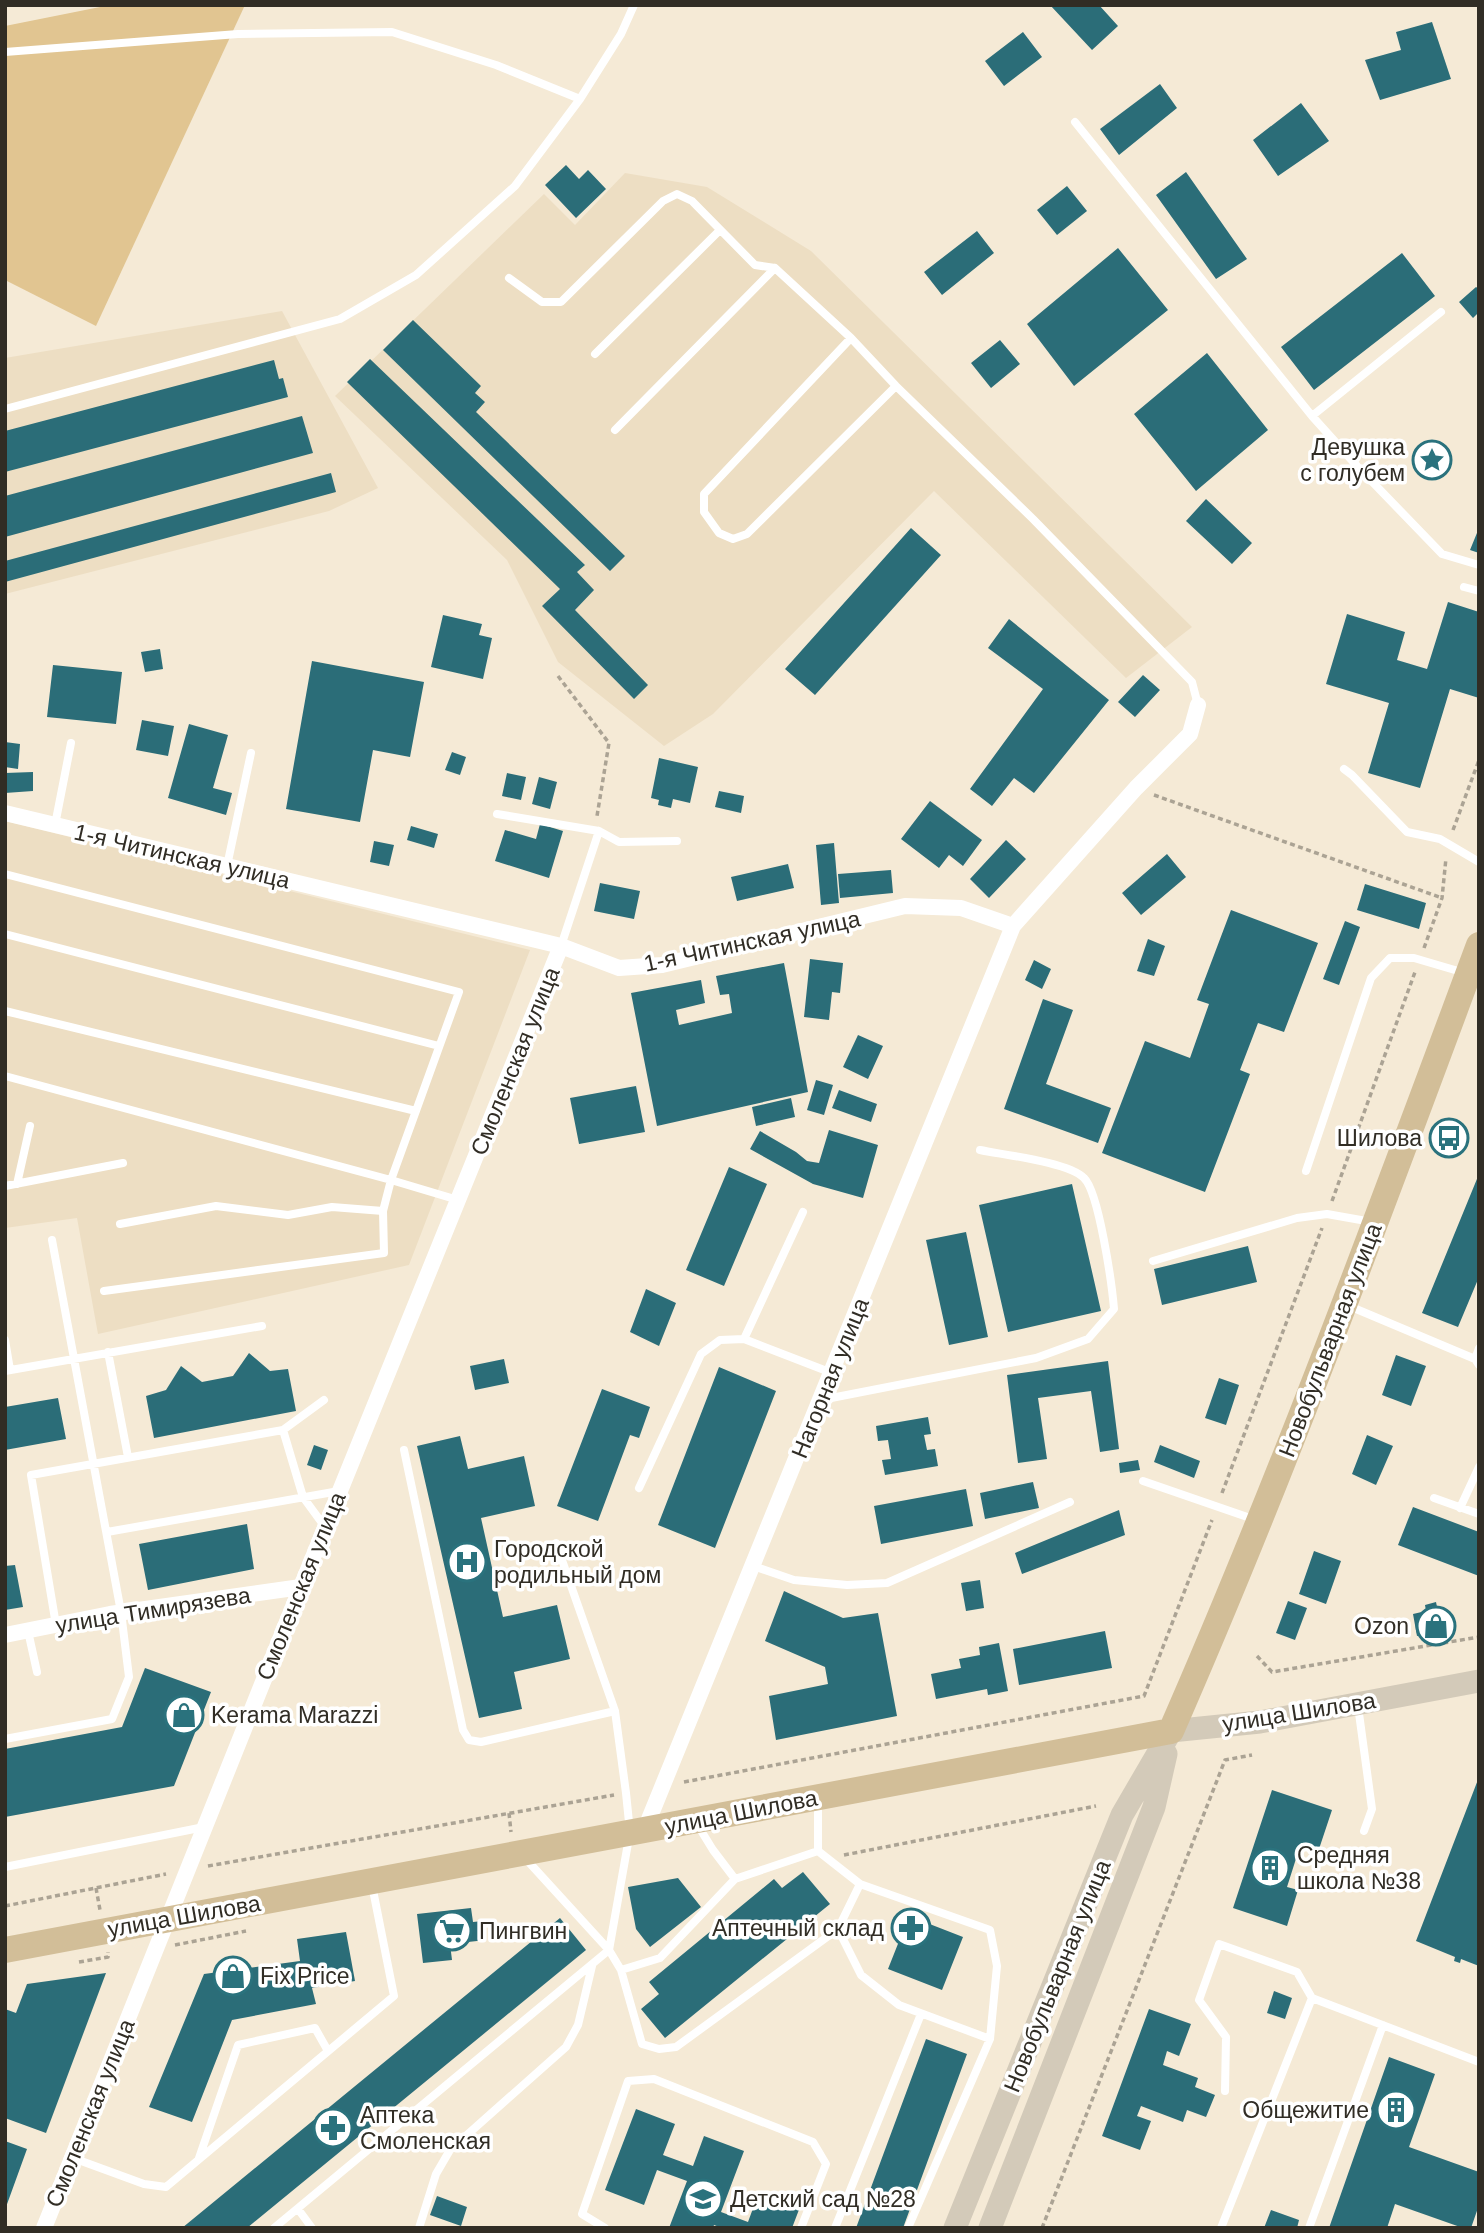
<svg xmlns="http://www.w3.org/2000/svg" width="1484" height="2233" viewBox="0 0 1484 2233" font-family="Arial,sans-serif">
  <rect width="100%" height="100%" fill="#f5ead6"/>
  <path fill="#eddec3" d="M625 173 707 187 811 251 1192 627 1126 678 934 491 713 714 664 746 558 662 507 560 335 396 544 194 575 225Z
    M282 311 378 488 329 511 5 594V358Z
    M5 821 530 950 409 1265 98 1334 77 1218 5 1228Z"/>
  <path fill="#e1c591" d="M110 5H245L96 326 5 280V26Z"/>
  <path fill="#2b6d78" d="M1050 5H1099L1118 26 1092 50Z
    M1432 22 1451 79 1380 100 1365 60 1401 50 1396 32Z
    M1023 32 1042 57 1004 86 985 61Z
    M1160 84 1177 108 1119 155 1100 129Z
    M1301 103 1329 141 1278 176 1253 140Z
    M566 165 579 179 588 170 606 189 576 218 545 185Z
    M1186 172 1247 259 1216 279 1156 195Z
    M1067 186 1087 211 1057 235 1037 210Z
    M977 231 994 253 942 295 924 272Z
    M1118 248 1168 310 1074 386 1027 324Z
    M1402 253 1435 296 1314 390 1281 347Z
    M1476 287 1479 289V312L1473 318 1459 302Z
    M413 320 481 386 475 393 485 402 476 412 625 556 610 571 383 350Z
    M1000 340 1020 364 991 388 971 363Z
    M1207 353 1268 430 1196 491 1134 414Z
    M370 359 585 565 577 572 594 590 575 610 648 685 634 699 542 606 560 589 347 382Z
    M274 360 279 379 283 378 288 397 5 472V431Z
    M302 416 313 453 5 537V496Z
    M331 473 336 492 5 582V561Z
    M1206 499 1252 543 1232 564 1186 521Z
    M911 528 941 555 815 695 785 669Z
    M1479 528V553L1470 550Z
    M1448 602 1479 612V698L1450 689 1420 788 1368 773 1389 703 1326 684 1347 614 1405 632 1397 660 1427 669Z
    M443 615 482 624 479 635 492 638 483 679 431 667Z
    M1009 619 1109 700 1034 793 1014 778 992 806 970 789 1043 689 988 648Z
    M160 649 163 669 145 672 141 652Z
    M312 661 424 682 410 757 373 750 360 822 286 809Z
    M53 665 122 672 116 724 47 717Z
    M1143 675 1160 690 1135 717 1118 702Z
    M142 720 174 726 168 756 136 750Z
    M189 724 228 735 213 788 232 793 226 815 168 798Z
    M5 742 20 744 18 769 5 767Z
    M452 752 466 757 460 775 445 770Z
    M659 758 698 767 690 803 673 799 671 808 658 805 659 800 651 798Z
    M33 772V791L5 793V773Z
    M507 773 526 777 521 800 502 796Z
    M539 777 557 782 550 809 532 804Z
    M719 791 744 796 741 813 715 807Z
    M930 801 982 840 963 866 949 855 939 868 901 839Z
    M540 824 563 831 549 878 495 861 505 830 536 839Z
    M411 826 438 834 434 848 407 840Z
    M1006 840 1026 859 989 898 970 879Z
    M374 841 394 845 389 866 370 862Z
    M834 843 839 903 821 905 816 845Z
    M1167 854 1186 877 1141 915 1122 893Z
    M788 864 794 888 737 901 731 877Z
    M891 870 893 893 840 898 838 874Z
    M600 883 640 891 634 919 594 911Z
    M1365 884 1426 903 1419 929 1357 910Z
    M1231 910 1318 943 1284 1032 1258 1023 1240 1070 1250 1074 1205 1192 1102 1153 1145 1041 1190 1058 1209 1004 1197 1000Z
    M1345 921 1360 927 1339 985 1323 979Z
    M1148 939 1165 946 1154 976 1137 971Z
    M810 959 843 963 840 993 832 992 829 1020 804 1017Z
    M1034 960 1051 969 1042 989 1025 980Z
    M784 963 808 1092 657 1126 631 993 701 980 705 1003 676 1010 679 1025 732 1013 729 994 720 995 716 976Z
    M1043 999 1073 1010 1046 1084 1111 1108 1098 1143 1004 1109Z
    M858 1035 883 1046 868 1079 843 1067Z
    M816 1080 833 1085 824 1115 807 1110Z
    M636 1086 645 1132 579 1144 570 1098Z
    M839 1090 877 1104 871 1122 832 1108Z
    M791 1098 795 1117 756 1126 752 1107Z
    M829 1130 878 1145 863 1198 813 1184 750 1149 760 1131 796 1152 807 1161 819 1163Z
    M729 1167 767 1184 724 1286 686 1270Z
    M1479 1174V1277L1458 1327 1422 1313Z
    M1072 1184 1101 1311 1008 1332 979 1205Z
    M966 1232 988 1337 949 1345 926 1240Z
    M1248 1246 1257 1282 1162 1305 1154 1269Z
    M646 1289 676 1303 659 1346 630 1332Z
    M249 1353 270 1371 288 1369 296 1411 154 1438 146 1396 166 1390 181 1366 202 1382 233 1376Z
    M1396 1355 1426 1366 1411 1406 1382 1395Z
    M504 1359 509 1383 475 1390 470 1366Z
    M1108 1361 1119 1449 1100 1452 1091 1391 1038 1398 1047 1459 1018 1463 1007 1375Z
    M719 1367 776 1391 715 1548 658 1525Z
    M1219 1378 1239 1385 1226 1425 1205 1418Z
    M602 1389 650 1407 639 1438 630 1435 598 1521 557 1506Z
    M58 1398 66 1439 5 1450V1407Z
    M928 1417 931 1434 924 1435 927 1450 935 1449 938 1466 885 1475 882 1460 891 1459 888 1440 878 1441 876 1426Z
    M1367 1435 1393 1446 1376 1485 1352 1474Z
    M460 1436 468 1469 524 1456 535 1506 481 1518 503 1617 557 1605 570 1659 514 1672 522 1709 479 1718 417 1446Z
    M314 1445 328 1450 321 1470 307 1465Z
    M1160 1445 1200 1461 1194 1478 1154 1462Z
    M1138 1460 1140 1470 1120 1473 1119 1463Z
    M1033 1482 1039 1508 985 1519 980 1493Z
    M966 1489 973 1526 881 1544 874 1506Z
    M1413 1507 1479 1532V1576L1398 1545Z
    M1119 1510 1125 1535 1022 1574 1015 1553Z
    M247 1524 254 1569 148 1590 139 1544Z
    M1314 1551 1341 1561 1326 1604 1299 1594Z
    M15 1565 23 1607 5 1610V1566Z
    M980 1580 984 1608 966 1611 961 1583Z
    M784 1591 843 1618 878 1613 897 1716 776 1740 769 1696 828 1684 825 1667 765 1641Z
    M1288 1601 1307 1608 1295 1640 1276 1633Z
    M1436 1602 1442 1631 1417 1636 1413 1614 1426 1611 1425 1605Z
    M1105 1631 1112 1668 1019 1685 1013 1649Z
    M999 1643 1008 1691 988 1695 987 1689 936 1699 931 1674 961 1668 959 1659 980 1655 979 1647Z
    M145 1668 211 1692 174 1786 5 1817V1749L122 1727Z
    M1479 1777V1966L1461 1959 1460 1963 1454 1961 1455 1957 1416 1941Z
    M1272 1790 1332 1810 1319 1849 1301 1843 1287 1887 1298 1890 1287 1926 1233 1908Z
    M803 1872 830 1904 665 2038 641 2009 659 1994 649 1982 774 1879 782 1888Z
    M678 1878 701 1907 650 1947 636 1929 628 1887Z
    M471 1908 473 1922 483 1921 486 1940 450 1944 452 1960 423 1963 417 1914Z
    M909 1916 963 1937 942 1990 888 1969Z
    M560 1918 586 1950 247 2228H182Z
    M346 1932 355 1981 312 1988 316 2004 232 2020 192 2122 149 2107 204 1974 300 1961 297 1939Z
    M106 1973 46 2133 5 2118V2009L16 2013 27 1984Z
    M1274 1991 1292 1998 1285 2019 1267 2013Z
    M1149 2009 1191 2024 1179 2056 1167 2051 1163 2065 1198 2078 1195 2087 1215 2095 1206 2117 1187 2110 1183 2122 1141 2106 1137 2116 1151 2121 1140 2150 1102 2136Z
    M926 2039 967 2054 903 2228H856Z
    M1389 2057 1435 2074 1409 2147 1479 2172V2205L1471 2228H1463L1395 2204 1387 2228H1329Z
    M636 2109 675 2124 663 2155 693 2166 704 2136 744 2151 721 2212 748 2222 759 2192 800 2207 792 2228H722L714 2225 713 2228H669L687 2181 657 2170 644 2205 605 2190Z
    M5 2141 27 2149 6 2207H5Z
    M437 2196 467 2207 461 2226 430 2215Z
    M1271 2210 1299 2220 1297 2228H1264Z"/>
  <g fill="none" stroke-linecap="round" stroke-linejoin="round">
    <path stroke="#aba394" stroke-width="3.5" stroke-dasharray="5 3.5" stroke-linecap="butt" d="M558 676 609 743 597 816
      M1154 795 1442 898
      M1453 830 1479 760
      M1424 948 1442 898 1446 858
      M1332 1201 1415 972
      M1222 1493 1322 1228
      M1257 1656 1272 1672 1479 1637
      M684 1782 1144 1696 1212 1520
      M509 1813 511 1832
      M844 1855 1096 1806
      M208 1866 614 1795
      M96 1888 100 1910
      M5 1906 166 1874
      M175 1945 246 1931
      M79 1962 108 1957V1952
      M1042 2228 1225 1760 1252 1755"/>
    <path stroke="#fff" stroke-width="8" d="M5 52 238 34 392 32 496 65 580 99
      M1075 122 1312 416 1357 466 1442 554 1479 565
      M509 278 542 302H561L663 201 677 194 692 201 755 265 775 268 851 338 896 386 1033 519 1192 682 1198 705
      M851 338 704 494V512L719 533 733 539 747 534 896 386
      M595 354 720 230
      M5 409 340 319 416 275 515 186 580 99 621 34 634 5
      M1312 416 1441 312
      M615 430 775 268
      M1464 587 1479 591
      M1344 769 1352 775 1407 832 1440 839 1479 862
      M497 814 599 831 561 946
      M55 825 71 743
      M599 831 619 842 677 841
      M227 866 251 753
      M5 874 459 992 391 1180 458 1200
      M5 934 439 1046
      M5 1011 416 1111
      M5 1076 391 1180 383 1211 384 1253 104 1291
      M1306 1171 1371 978 1390 958H1414L1465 973
      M17 1184 30 1126
      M5 1186 123 1163
      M120 1224 216 1206 288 1215 332 1207 383 1211
      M1153 1261 1297 1218 1327 1214 1372 1222
      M1349 1306 1475 1359 1479 1365
      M744 1339 803 1212
      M5 1340 10 1370
      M108 1352 128 1457
      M1475 1359 1479 1348
      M5 1371 262 1326
      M821 1400 1036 1358 1088 1339 1114 1309C1112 1285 1099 1192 1084 1178 1068 1162 1004 1155 980 1150
      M283 1430 303 1497 325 1527
      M404 1450 463 1730 469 1740 481 1742 615 1711
      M1143 1481 1256 1520
      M639 1488 701 1354 720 1340 744 1339 832 1373
      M1434 1498 1479 1514
      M1460 1508 1479 1467
      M107 1532 339 1491
      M753 1566 794 1580 847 1585 887 1583 1070 1502
      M56 1625 31 1475 283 1430 324 1400
      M28 1631 37 1672
      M1358 1706 1372 1809 1364 1831
      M5 1739 112 1719 129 1677 121 1612 52 1240
      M697 1824 713 1850 735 1879
      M525 1858 609 1950 621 1970 642 2044 659 2049 676 2047 838 1929 860 1884 818 1851
      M5 1867 204 1827
      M860 1884 990 1930 997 1966 990 2039 908 2228
      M838 1929 861 1975 899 2005 990 2039
      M621 1970 660 1958 735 1879 818 1851V1800
      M1225 2091 1226 2037 1199 2000 1219 1944 1297 1972 1312 1998
      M73 2158 144 2184 166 2187 394 1996 372 1885
      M199 2158 238 2045 315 2028 328 2051
      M298 2209 312 2228
      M274 2228 609 1950 630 1832 626 1793 615 1711 556 1543
      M419 2228 436 2174 450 2150 566 2047 578 2025 592 1966
      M605 2228 582 2214 628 2081 654 2079 813 2142 826 2164 801 2228
      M835 2228 921 2014
      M1221 2228 1312 1998 1479 2062
      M1309 2228 1383 2025"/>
    <path stroke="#fff" stroke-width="16" d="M5 813 561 946 619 968 662 965 905 906 961 908 1013 926 1136 788 1190 734 1198 705
      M5 1635 110 1614 301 1587
      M645 1829 1013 926
      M44 2228 301 1587 561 946"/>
    <path stroke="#d3cab9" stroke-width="23" d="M1171 1731 1260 1722 1479 1681
      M955 2228 1122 1815 1171 1731
      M990 2228 1154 1807 1166 1754"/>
    <path stroke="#d2be98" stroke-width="26" d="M5 1950 1171 1731C1284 1473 1381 1208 1479 945"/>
  </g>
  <defs>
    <symbol id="sight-ring" viewBox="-11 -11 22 22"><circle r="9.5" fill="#fff" stroke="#2a727d" stroke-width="1.5"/><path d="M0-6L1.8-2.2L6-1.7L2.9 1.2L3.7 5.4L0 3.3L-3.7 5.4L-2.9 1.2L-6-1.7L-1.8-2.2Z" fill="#2a727d"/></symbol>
    <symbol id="bus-ring" viewBox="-11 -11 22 22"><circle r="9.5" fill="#fff" stroke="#2a727d" stroke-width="1.5"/><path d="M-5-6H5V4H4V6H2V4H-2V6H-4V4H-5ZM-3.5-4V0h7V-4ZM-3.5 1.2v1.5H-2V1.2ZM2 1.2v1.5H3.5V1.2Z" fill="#2a727d"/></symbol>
    <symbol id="hospital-ring" viewBox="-11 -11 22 22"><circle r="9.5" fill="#fff" stroke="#2a727d" stroke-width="1.5"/><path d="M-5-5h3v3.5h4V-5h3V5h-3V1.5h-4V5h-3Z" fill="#2a727d"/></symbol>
    <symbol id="shop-ring" viewBox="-11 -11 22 22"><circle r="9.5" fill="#fff" stroke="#2a727d" stroke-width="1.5"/><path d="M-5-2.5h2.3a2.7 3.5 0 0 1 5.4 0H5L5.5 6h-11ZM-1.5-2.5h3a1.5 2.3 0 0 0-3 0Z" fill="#2a727d"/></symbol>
    <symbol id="building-ring" viewBox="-11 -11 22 22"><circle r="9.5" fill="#fff" stroke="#2a727d" stroke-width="1.5"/><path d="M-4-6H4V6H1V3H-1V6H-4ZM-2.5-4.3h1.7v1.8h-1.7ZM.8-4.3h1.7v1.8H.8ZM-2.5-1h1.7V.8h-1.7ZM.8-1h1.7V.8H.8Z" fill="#2a727d"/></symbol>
    <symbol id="pharmacy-ring" viewBox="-11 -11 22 22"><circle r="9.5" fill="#fff" stroke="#2a727d" stroke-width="1.5"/><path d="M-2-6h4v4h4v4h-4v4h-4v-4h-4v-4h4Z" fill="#2a727d"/></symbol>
    <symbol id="supermarket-ring" viewBox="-11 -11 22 22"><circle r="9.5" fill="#fff" stroke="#2a727d" stroke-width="1.5"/><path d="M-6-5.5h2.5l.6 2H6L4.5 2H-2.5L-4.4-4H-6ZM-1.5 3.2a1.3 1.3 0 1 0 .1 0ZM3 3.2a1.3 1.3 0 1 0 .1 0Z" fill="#2a727d"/></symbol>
    <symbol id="school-ring" viewBox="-11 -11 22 22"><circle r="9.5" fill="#fff" stroke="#2a727d" stroke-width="1.5"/><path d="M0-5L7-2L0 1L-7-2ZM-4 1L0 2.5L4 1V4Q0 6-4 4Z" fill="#2a727d"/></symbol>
  </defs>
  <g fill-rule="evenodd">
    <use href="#sight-ring" x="1410" y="438" width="44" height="44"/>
    <use href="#bus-ring" x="1427" y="1116" width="44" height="44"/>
    <use href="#hospital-ring" x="445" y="1540" width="44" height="44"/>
    <use href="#shop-ring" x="1414" y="1604" width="44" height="44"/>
    <use href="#shop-ring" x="162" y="1693" width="44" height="44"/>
    <use href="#building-ring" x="1248" y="1846" width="44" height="44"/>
    <use href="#pharmacy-ring" x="889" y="1906" width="44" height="44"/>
    <use href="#supermarket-ring" x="430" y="1909" width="44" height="44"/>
    <use href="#shop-ring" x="211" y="1954" width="44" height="44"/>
    <use href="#building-ring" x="1374" y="2088" width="44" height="44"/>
    <use href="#pharmacy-ring" x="311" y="2106" width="44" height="44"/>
    <use href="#school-ring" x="681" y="2177" width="44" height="44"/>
  </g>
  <g text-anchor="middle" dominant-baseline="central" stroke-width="7" stroke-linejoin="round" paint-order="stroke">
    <g font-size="23" fill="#312d25" stroke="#fff" text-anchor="start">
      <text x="1405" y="447" text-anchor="end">Девушка<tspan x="1405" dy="26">с голубем</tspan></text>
      <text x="1422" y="1138" text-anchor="end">Шилова</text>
      <text x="494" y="1549">Городской<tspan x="494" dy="26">родильный дом</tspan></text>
      <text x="1409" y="1626" text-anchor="end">Ozon</text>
      <text x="211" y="1715">Kerama Marazzi</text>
      <text x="1297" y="1855">Средняя<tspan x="1297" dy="26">школа №38</tspan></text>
      <text x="884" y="1928" text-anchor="end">Аптечный склад</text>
      <text x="479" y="1931">Пингвин</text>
      <text x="260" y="1976">Fix Price</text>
      <text x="1369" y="2110" text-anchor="end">Общежитие</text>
      <text x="360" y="2115">Аптека<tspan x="360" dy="26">Смоленская</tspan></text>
      <text x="730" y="2199">Детский сад №28</text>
    </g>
    <g font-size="23" fill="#312d25" stroke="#fff">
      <text transform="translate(182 856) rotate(13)">1-я Читинская улица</text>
      <text transform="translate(752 941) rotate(-12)">1-я Читинская улица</text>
      <text transform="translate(515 1061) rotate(-68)">Смоленская улица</text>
      <text transform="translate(1330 1340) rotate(-69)">Новобульварная улица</text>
      <text transform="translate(830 1378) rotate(-68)">Нагорная улица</text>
      <text transform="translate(301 1586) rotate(-68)">Смоленская улица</text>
      <text transform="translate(153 1610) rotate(-9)">улица Тимирязева</text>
      <text transform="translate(1299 1712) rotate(-9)">улица Шилова</text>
      <text transform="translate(741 1812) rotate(-11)">улица Шилова</text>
      <text transform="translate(184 1916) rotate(-10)">улица Шилова</text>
      <text transform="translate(1057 1976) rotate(-68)">Новобульварная улица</text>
      <text transform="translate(90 2113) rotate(-68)">Смоленская улица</text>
    </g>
  </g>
  <rect width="1484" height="2233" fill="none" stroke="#312d25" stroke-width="14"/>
</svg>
